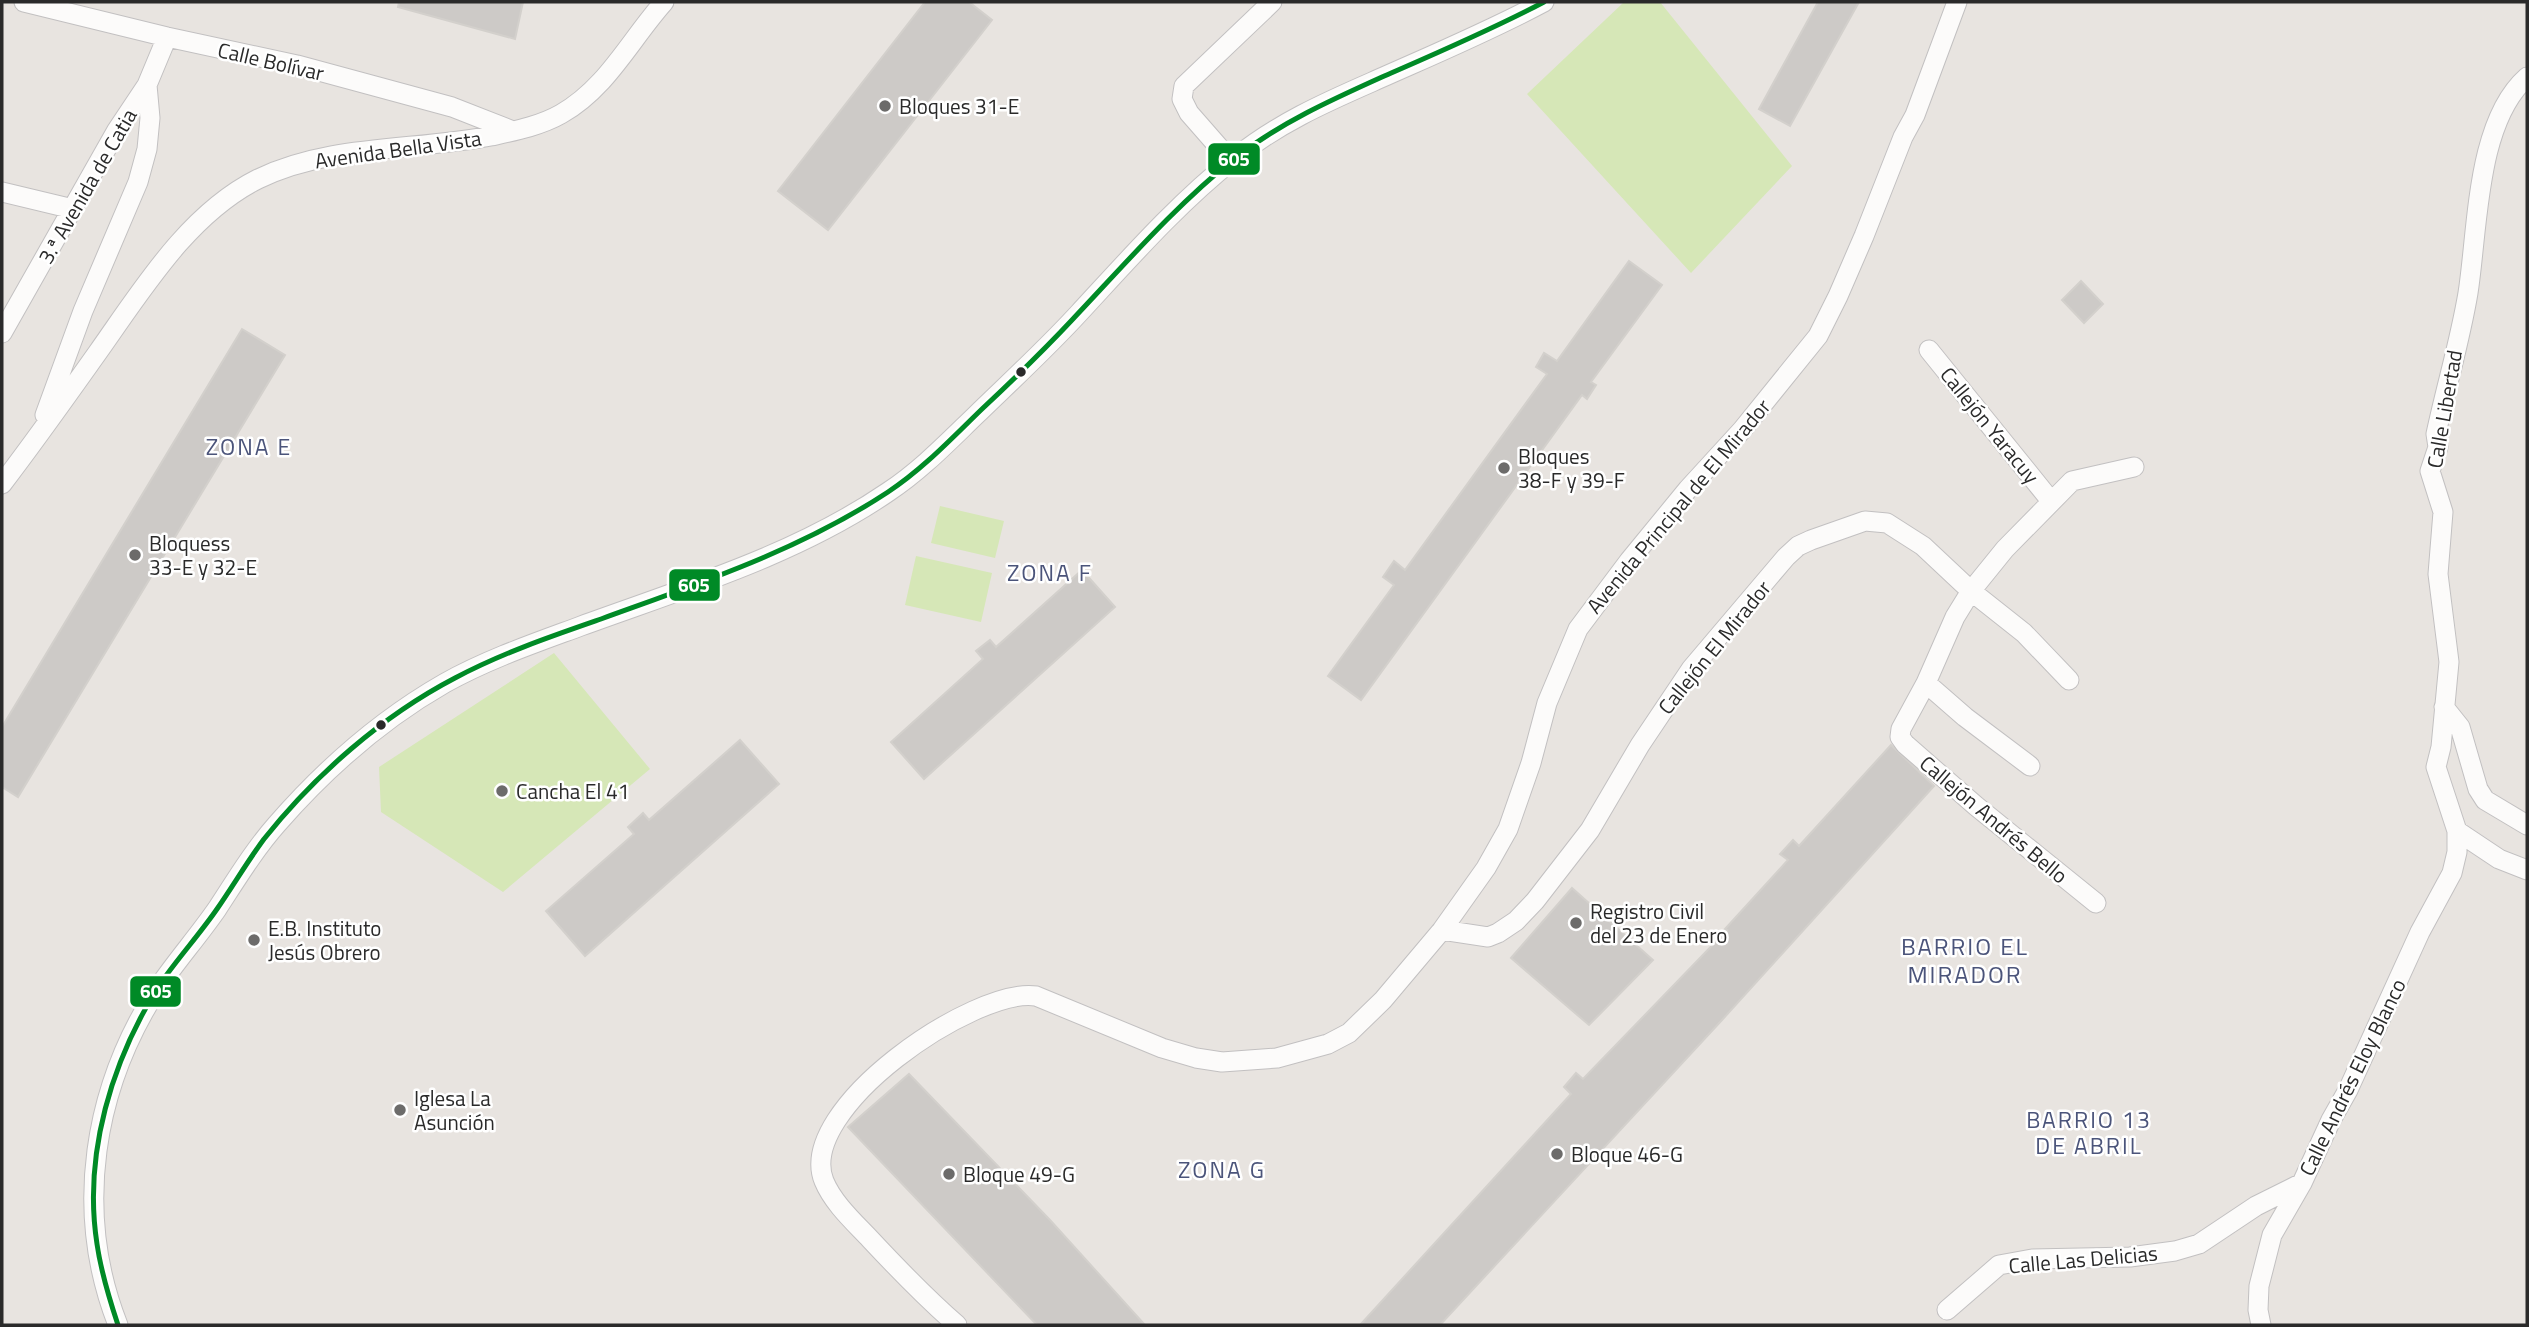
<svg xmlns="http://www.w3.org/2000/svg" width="2529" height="1327" viewBox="0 0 2529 1327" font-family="'Titillium Web',sans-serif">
  <rect width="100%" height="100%" fill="#e8e4e0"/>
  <path fill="#d6e7b7" d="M1624 2H1660L1792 166 1691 273 1527 94Z
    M940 506 1004 521 995 558 931 543Z
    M916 556 992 573 981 622 905 605Z
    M554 653 650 769 503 892 381 812 379 767Z"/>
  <path fill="#cdcac7" stroke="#d3d0cc" stroke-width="2" d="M399 2H523L515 39 398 7Z
    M925 2H969L992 20 828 230 778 191Z
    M1818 2H1859L1790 126 1759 109Z
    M1629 261 1662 285 1591 382 1596 385 1587 399 1582 395 1361 700 1328 676 1394 585 1383 577 1394 561 1405 570 1547 374 1536 367 1544 353 1557 361Z
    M2081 281 2103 304 2084 323 2062 300Z
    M242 329 285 355 18 797 2 787V727Z
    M1082 570 1115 607 924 779 891 742 983 659 976 651 990 640 996 647Z
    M740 740 779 784 585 956 546 911 634 834 628 827 643 813 649 820Z
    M1891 745 1934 786 1722 1020 1440 1325H1360L1571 1094 1564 1087 1576 1073 1583 1079 1727 930 1725 929 1788 860 1780 854 1793 840 1799 846Z
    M1572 888 1653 960 1589 1025 1511 958Z
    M909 1074 1050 1220 1145 1325H1037L848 1127Z"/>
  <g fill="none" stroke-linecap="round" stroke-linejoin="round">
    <defs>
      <path id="street" d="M24 2 167 37 297 65 452 107 513 131
        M1231 161 1189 113 1182 99 1184 86 1272 2
        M2 192 73 209
        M2 333 117 130 147 85 167 37
        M1929 350 2051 501
        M45 415 83 311 138 182 147 149 150 118 147 85
        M2 484C35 441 66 397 98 352 142 290 188 214 258 179 330 144 414 151 491 136 514 131 540 126 561 114 607 88 630 40 664 2
        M1926 683 1965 717 2030 766
        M2444 707 2460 727 2478 789 2485 800 2527 825
        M2457 831 2499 859 2527 870
        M2096 903 1976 806 1905 744 1900 737 1901 729 1926 683 1955 617 1971 591 2005 549 2072 481 2134 467
        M1442 930 1488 937 1498 933 1516 921 1535 901 1590 830 1640 745 1691 669 1786 557 1798 546 1811 540 1865 521 1887 523 1923 546 1971 591 2024 633 2069 680
        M1947 1310 1999 1265 2032 1259 2130 1257 2175 1251 2199 1244 2256 1206 2302 1183
        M118 1325C73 1211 93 1087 160 985 178 959 199 935 217 909 236 880 254 850 277 824 325 769 382 719 445 683 488 659 535 643 581 626 685 588 796 555 888 492 920 471 947 443 975 416 1010 382 1046 349 1079 313 1129 259 1178 203 1235 158 1277 124 1324 103 1372 82 1430 56 1488 32 1544 2
        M957 1325C926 1298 898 1269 870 1239 854 1222 833 1203 824 1181 795 1109 975 987 1036 996L1162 1048 1196 1058 1222 1062 1277 1058 1328 1044 1349 1033 1383 1000 1442 930 1486 868 1508 829 1531 763 1547 703 1578 629 1629 561 1688 489 1742 430 1818 336 1838 296 1864 236 1903 137 1915 115 1957 2
        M2261 1325 2258 1310 2259 1286 2272 1235 2302 1183 2331 1120 2348 1090 2420 932 2452 873 2457 852V831L2436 767 2441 747 2449 662 2438 574 2443 512 2430 471 2438 447 2436 434C2446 387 2460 341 2468 293 2478 229 2476 122 2527 77"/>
    </defs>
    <use href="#street" stroke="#c2c0c1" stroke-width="21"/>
    <use href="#street" stroke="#fcfbfa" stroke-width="19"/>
    <defs>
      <path id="bus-1" d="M118 1325C109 1298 101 1272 97 1244 83 1154 112 1060 160 984 178 958 199 935 217 909 233 886 247 862 264 839 315 775 382 716 455 678 502 653 552 636 601 619 700 583 800 550 888 492 923 469 952 438 982 409 1013 380 1043 351 1072 320 1125 264 1175 206 1235 158 1280 123 1331 100 1382 77 1437 53 1491 30 1544 2"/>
    </defs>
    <use href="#bus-1" stroke="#fff" stroke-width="10"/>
    <use href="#bus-1" stroke="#008a26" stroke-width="5"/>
  </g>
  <g fill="#6c6b6a" stroke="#fff" stroke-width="2.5">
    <circle cx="885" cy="106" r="7"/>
    <circle cx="1504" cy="468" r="7"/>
    <circle cx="135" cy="555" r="7"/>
    <circle cx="502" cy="791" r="7"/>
    <circle cx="1576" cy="923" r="7"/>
    <circle cx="254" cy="940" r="7"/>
    <circle cx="400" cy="1110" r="7"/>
    <circle cx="1557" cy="1154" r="7"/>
    <circle cx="949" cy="1174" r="7"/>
  </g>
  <g fill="#2a2a2a" stroke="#fff" stroke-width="2.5">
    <circle cx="1021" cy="372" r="6"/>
    <circle cx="381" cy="725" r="6"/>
  </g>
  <g text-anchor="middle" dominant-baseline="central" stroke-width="5" stroke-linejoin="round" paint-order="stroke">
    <g font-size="21" fill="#2a2a2a" stroke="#fff">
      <text transform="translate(271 61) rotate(13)">Calle Bolívar</text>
      <text transform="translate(398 149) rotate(-8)">Avenida Bella Vista</text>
      <text transform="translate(87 186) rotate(-60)">3.ª Avenida de Catia</text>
      <text transform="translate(2444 409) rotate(-80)">Calle Libertad</text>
      <text transform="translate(1990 425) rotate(51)">Callejón Yaracuy</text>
      <text transform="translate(1678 506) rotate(-50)">Avenida Principal de El Mirador</text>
      <text transform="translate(1714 647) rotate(-51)">Callejón El Mirador</text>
      <text transform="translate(1994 819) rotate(40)">Callejón Andrés Bello</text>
      <text transform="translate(2352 1077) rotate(-64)">Calle Andrés Eloy Blanco</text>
      <text transform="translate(2083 1259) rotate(-5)">Calle Las Delicias</text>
    </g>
    <g font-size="21" fill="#2a2a2a" stroke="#fff" text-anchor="start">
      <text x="899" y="106">Bloques 31-E</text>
      <text x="1518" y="456">Bloques<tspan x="1518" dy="24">38-F y 39-F</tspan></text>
      <text x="149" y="543">Bloquess<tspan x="149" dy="24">33-E y 32-E</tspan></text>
      <text x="516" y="791">Cancha El 41</text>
      <text x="1590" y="911">Registro Civil<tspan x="1590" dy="24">del 23 de Enero</tspan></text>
      <text x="268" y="928">E.B. Instituto<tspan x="268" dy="24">Jesús Obrero</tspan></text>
      <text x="414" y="1098">Iglesa La<tspan x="414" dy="24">Asunción</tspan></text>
      <text x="1571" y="1154">Bloque 46-G</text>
      <text x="963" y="1174">Bloque 49-G</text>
    </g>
    <g font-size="23" letter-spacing="2" fill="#4b547a" stroke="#fff">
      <text x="249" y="446">ZONA E</text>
      <text x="1050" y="572">ZONA F</text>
      <text x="2089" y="1119">BARRIO 13<tspan x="2089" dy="26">DE ABRIL</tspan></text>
      <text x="1222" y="1169">ZONA G</text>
    </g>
    <g font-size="24" letter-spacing="2" fill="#4b547a" stroke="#fff">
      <text x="1965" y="946">BARRIO EL<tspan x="1965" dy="28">MIRADOR</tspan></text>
    </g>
  </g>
  <g stroke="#fff" stroke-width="2.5">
    <rect x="1207" y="142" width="54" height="34" rx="7" fill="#008a26"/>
    <rect x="668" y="568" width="53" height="34" rx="7" fill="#008a26"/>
    <rect x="129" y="975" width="53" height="33" rx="7" fill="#008a26"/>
  </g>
  <g font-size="19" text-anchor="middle" font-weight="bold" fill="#fff">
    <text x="1234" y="166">605</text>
    <text x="694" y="592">605</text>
    <text x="156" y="998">605</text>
  </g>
  <rect width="2529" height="1327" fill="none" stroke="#2a2a2a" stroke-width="7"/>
</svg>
